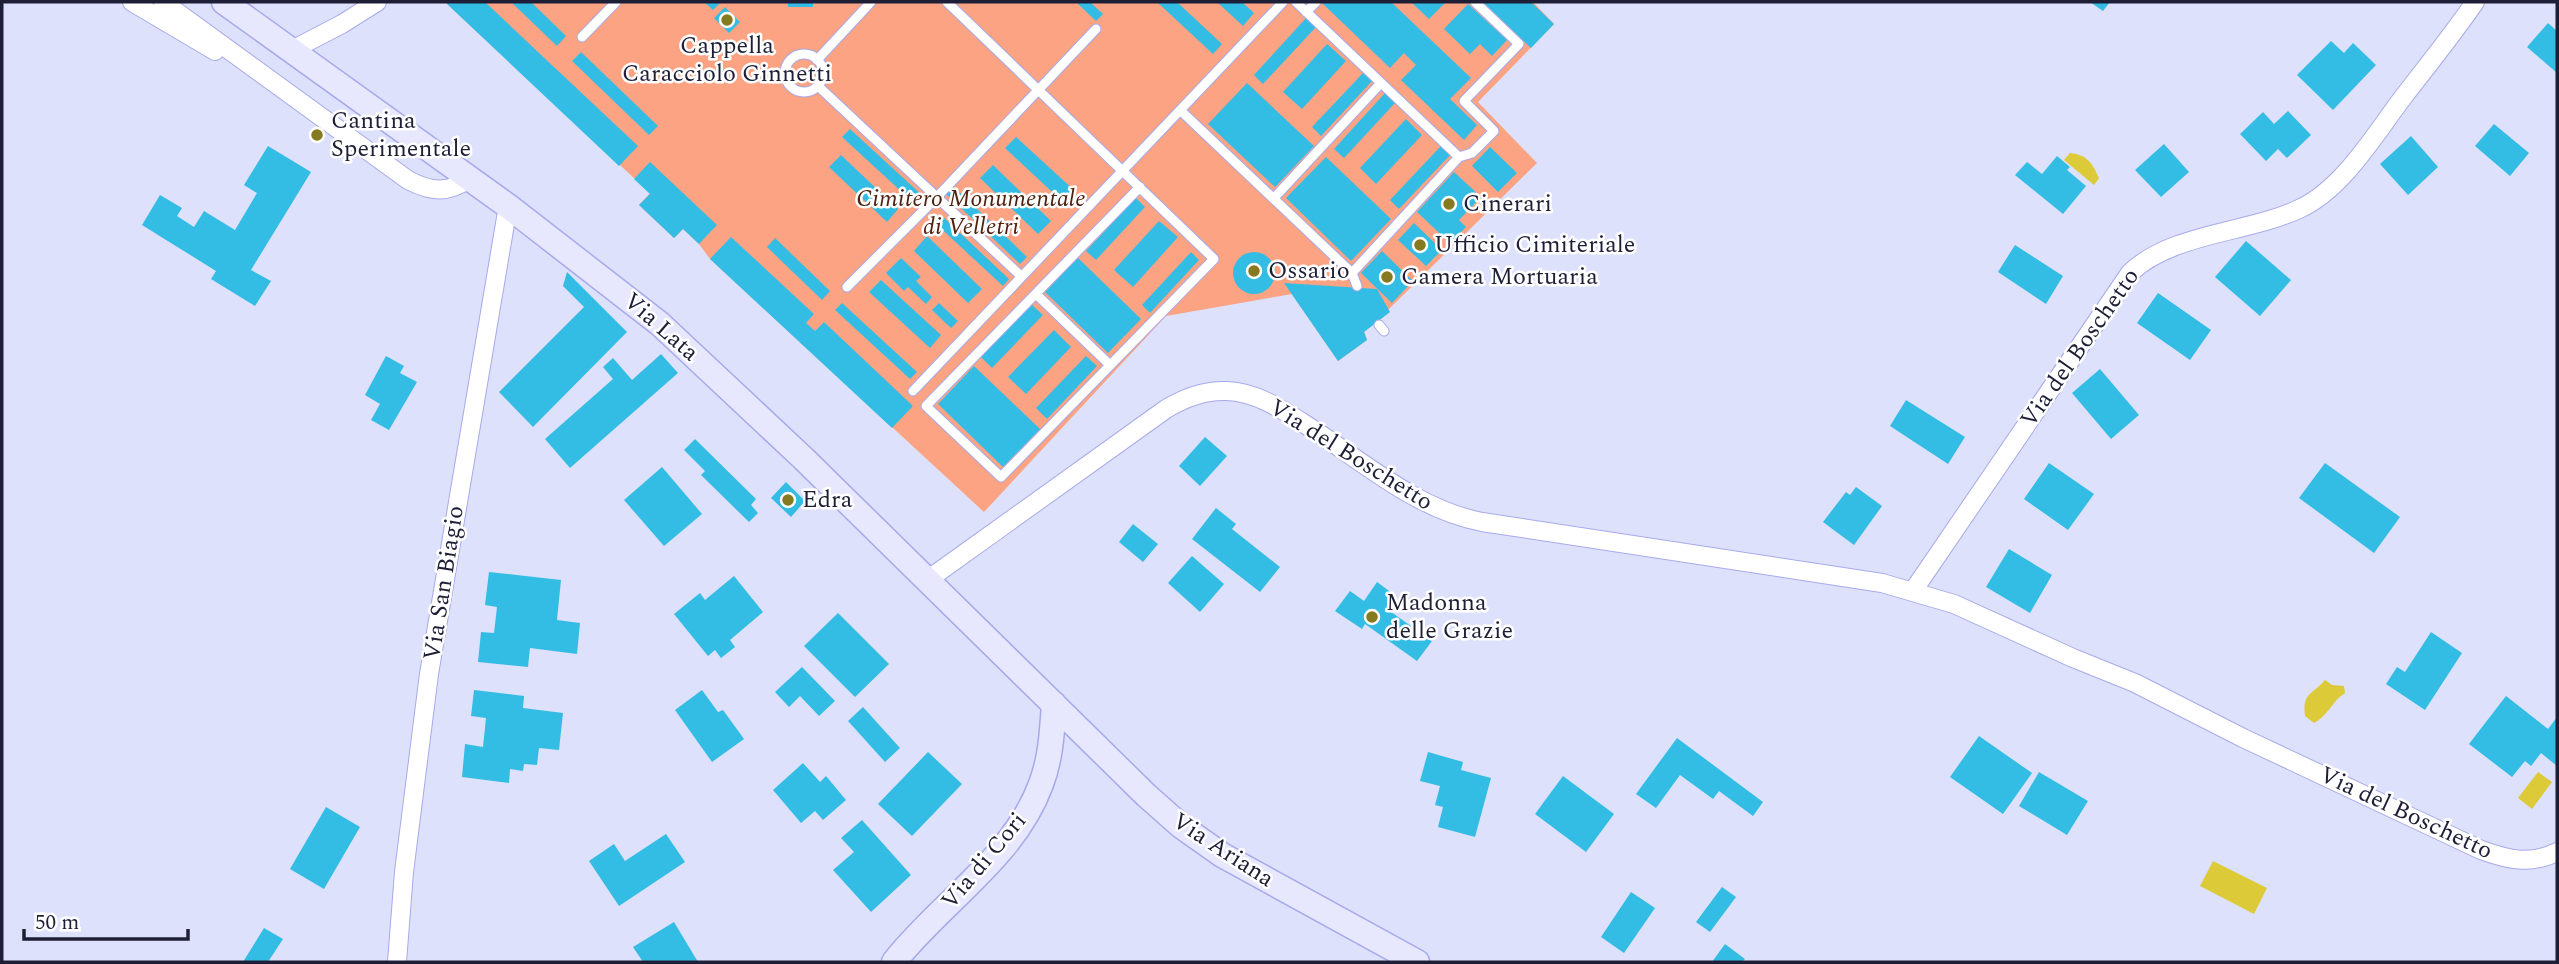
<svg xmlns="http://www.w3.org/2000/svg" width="2559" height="964" viewBox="0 0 2559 964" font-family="Spectral,serif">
  <rect width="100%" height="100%" fill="#dee1fb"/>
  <path fill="#fba382" d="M447 2H1533L1554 24 1478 102 1537 163 1388 310 1390 312 1364 331 1367 340 1338 361 1292 294 1166 316 984 512 710 259 699 244 683 229 674 238 639 205 650 193 446 3Z"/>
  <path fill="#dcca39" d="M2070 153C2088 155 2092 163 2099 178L2094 185 2064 160Z
    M2325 680 2332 685 2344 686 2345 693C2332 701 2328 716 2314 723L2305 716C2302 693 2312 695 2325 680Z
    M2538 772 2552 782 2532 809 2518 798Z
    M2213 861 2267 888 2254 914 2200 886Z"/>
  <path fill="#33bde4" d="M447 2H485L638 146 619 166 446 3Z
    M511 2H531L566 36 557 46Z
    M704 2H721L713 10Z
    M788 2H813V7H788Z
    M1076 2H1090L1103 14 1096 21Z
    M1157 2H1177L1222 44 1213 54Z
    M1217 2H1242L1254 13 1243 26Z
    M1324 2H1391L1471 78 1450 99 1477 125 1464 140 1401 80 1416 65 1404 53 1390 68 1322 3Z
    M1411 2H1446L1429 19Z
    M1483 2H1531L1554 24 1531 48Z
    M2090 2H2110L2103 11Z
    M1468 4 1507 40 1492 56 1480 44 1470 54 1444 29Z
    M725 7 740 22 729 33 714 18Z
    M1307 17 1317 26 1263 84 1254 75Z
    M2548 23 2557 31V73L2527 47Z
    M2331 41 2344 53 2353 43 2376 65 2333 110 2297 75Z
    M1327 44 1346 61 1302 109 1283 92Z
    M581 52 658 126 649 135 572 61Z
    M1364 72 1373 80 1321 136 1312 127Z
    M1247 83 1314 146 1275 187 1208 124Z
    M1385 93 1395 103 1344 158 1334 149Z
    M2288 111 2311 135 2287 158 2278 149 2266 161 2240 134 2263 112 2274 124Z
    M1406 119 1422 135 1376 184 1360 168Z
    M2494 124 2529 153 2510 176 2475 146Z
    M850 129 924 197 916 205 842 137Z
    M2411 136 2438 167 2408 195 2380 164Z
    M1016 137 1076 192 1065 204 1005 148Z
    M2164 144 2189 172 2161 197 2135 170Z
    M268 146 311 172 251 270 271 281 255 306 211 279 216 271 142 225 160 195 182 208 177 216 194 227 204 211 235 230 257 193 244 185Z
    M1441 146 1451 154 1399 209 1390 200Z
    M1490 147 1517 173 1498 192 1472 166Z
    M841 155 898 209 887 222 829 167Z
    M2057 156 2070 167 2067 170 2086 186 2063 214 2015 175 2027 162 2042 174Z
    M1326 157 1391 219 1351 261 1286 198Z
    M650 162 717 225 699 244 683 229 674 238 639 205 650 194 634 179Z
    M993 165 1051 221 1038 234 980 178Z
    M1454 172 1481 197 1459 220 1466 227 1450 243 1417 212Z
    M952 185 1027 257 1020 264 945 193Z
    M1136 198 1145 207 1096 260 1086 251Z
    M941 215 1009 279 1003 286 934 222Z
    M1159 221 1178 237 1133 287 1114 270Z
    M1414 223 1442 250 1426 266 1398 240Z
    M927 236 982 289 968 303 914 251Z
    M731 237 814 314 806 323 815 331 824 322 913 406 892 428 710 259Z
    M775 238 830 291 822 300 767 247Z
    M2246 241 2291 280 2260 316 2215 277Z
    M2015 245 2063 276 2046 304 1998 272Z
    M1382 251 1413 281 1392 303 1361 273Z
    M1191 252 1199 260 1150 313 1142 305Z
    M1233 273a21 21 0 1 1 42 0a21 21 0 1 1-42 0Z
    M901 258 921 277 916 281 932 297 926 304 908 287 904 291 886 273Z
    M1078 258 1141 319 1108 353 1045 292Z
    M567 272 627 332 533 427 499 392 584 307 563 286Z
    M881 280 941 335 930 348 869 292Z
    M1284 283 1377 289 1390 312 1364 332 1367 340 1338 361Z
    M2158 293 2211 330 2190 360 2137 323Z
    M842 303 917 372 910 379 835 310Z
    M939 303 958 321 951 328 932 310Z
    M1031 304 1043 315 992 368 980 356Z
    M1054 330 1071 347 1026 394 1008 377Z
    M661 354 678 373 570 468 545 439 613 379 603 367 613 358 632 380Z
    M386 356 404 366 400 373 417 382 389 430 371 420 380 404 365 395Z
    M1086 356 1097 366 1047 419 1036 408Z
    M974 366 1040 429 1003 467 938 404Z
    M2100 369 2139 415 2111 439 2072 393Z
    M1906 400 1965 437 1948 464 1890 426Z
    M1205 437 1227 456 1200 486 1179 466Z
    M695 439 756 499 751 505 758 513 749 522 701 475 705 471 684 450Z
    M2049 463 2094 494 2068 530 2024 499Z
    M2325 463 2400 517 2374 553 2299 498Z
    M662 467 702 514 664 546 624 500Z
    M786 482 805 501 791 517 771 498Z
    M1856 487 1882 506 1854 545 1823 522 1846 492 1850 495Z
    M1216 508 1236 524 1232 529 1280 567 1260 592 1192 539Z
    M1133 524 1158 544 1143 562 1119 542Z
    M2009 549 2052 575 2030 613 1986 587Z
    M1192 556 1224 584 1200 612 1168 583Z
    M489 572 561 580 557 620 580 623 577 654 530 648 528 667 478 662 481 632 494 633 497 607 485 605Z
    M734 576 763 612 730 640 735 647 721 658 715 650 708 656 674 614 700 593 705 600Z
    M1377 582 1396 596 1387 609 1432 641 1417 661 1365 624 1362 629 1335 611 1350 591 1364 601Z
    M838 613 889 664 855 697 804 646Z
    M2431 632 2462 653 2425 710 2386 684 2397 667 2405 672Z
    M802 667 835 701 819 716 800 696 789 707 775 692Z
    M474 690 524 696 523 708 563 713 559 750 539 748 537 765 524 764 523 771 510 769 509 783 462 777 465 744 483 747 486 718 471 716Z
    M702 690 718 712 723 710 744 739 712 762 675 710Z
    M2506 696 2548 729 2557 717V766L2541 753 2531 766 2525 761 2512 777 2469 744Z
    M863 707 900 748 885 762 848 721Z
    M1979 736 2032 773 2003 814 1950 777Z
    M1677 738 1763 802 1753 816 1719 791 1713 799 1680 775 1656 808 1636 794Z
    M928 752 962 784 912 836 878 804Z
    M1428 752 1463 762 1461 770 1491 778 1475 837 1438 827 1443 807 1435 805 1440 786 1420 781Z
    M803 763 820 782 826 776 846 800 823 820 815 811 801 823 773 790Z
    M2039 772 2088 801 2067 835 2019 806Z
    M1563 776 1614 814 1586 852 1535 814Z
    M326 807 360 827 324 889 290 869Z
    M862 820 911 875 871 912 833 870 854 852 841 838Z
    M666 834 685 862 619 906 589 861 614 844 625 861Z
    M1722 887 1736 897 1710 932 1696 922Z
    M1631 892 1655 908 1624 953 1601 937Z
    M674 922 698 962H643L633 947Z
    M264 928 283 939 268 962H243Z
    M1725 944 1745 959 1742 962H1712Z"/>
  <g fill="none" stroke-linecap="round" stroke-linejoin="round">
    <defs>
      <path id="lane" d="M947 2 1214 259 1001 477 926 406 1140 187
        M1296 2 1459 157
        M1306 12 1316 2
        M582 37 616 2
        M785 73a19 19 0 1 1 38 0a19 19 0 1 1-38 0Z
        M817 60 871 2
        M818 86 1021 276
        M1180 110 1352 273 1357 286
        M1274 198 1381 83
        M1352 273 1459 157 1472 153 1494 131 1464 101 1519 44 1475 2
        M847 287 937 197 1096 29
        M1036 294 1110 365
        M1379 325 1384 331
        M913 391 1283 2"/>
      <path id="street" d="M132 2 215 51
        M163 2 408 180C431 192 448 194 470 178
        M292 50 342 24 377 2
        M926 581 1166 409C1184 398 1204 390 1227 391 1259 392 1287 413 1314 430 1367 465 1419 510 1482 522L1882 583 1954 604 2073 658 2135 683 2243 738 2481 850C2509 860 2530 865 2557 852
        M1913 591 2130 273C2171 233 2248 233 2299 209 2343 189 2375 134 2404 96 2428 65 2453 34 2475 2
        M397 962 404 872 429 674 508 206"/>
      <path id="secondary" d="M224 2 508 206 660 324 804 459 1146 795 1181 826 1222 855 1417 962
        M894 962C941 902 1014 858 1041 784 1051 758 1052 731 1054 704"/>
    </defs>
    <use href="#lane" stroke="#a7aaea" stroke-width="11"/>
    <use href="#street" stroke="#a7aaea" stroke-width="20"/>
    <use href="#secondary" stroke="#a7aaea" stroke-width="27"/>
    <use href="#lane" stroke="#fff" stroke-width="9"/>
    <use href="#street" stroke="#fff" stroke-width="18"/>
    <use href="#secondary" stroke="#e7e8fe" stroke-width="24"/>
  </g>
  <g fill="#867a20" stroke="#fff" stroke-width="2.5">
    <circle cx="727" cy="20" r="7"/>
    <circle cx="317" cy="135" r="7"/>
    <circle cx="1449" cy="204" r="7"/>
    <circle cx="1420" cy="245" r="7"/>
    <circle cx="1254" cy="271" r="7"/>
    <circle cx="1387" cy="277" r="7"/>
    <circle cx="788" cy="500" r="7"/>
    <circle cx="1372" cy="617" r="7"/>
  </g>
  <g text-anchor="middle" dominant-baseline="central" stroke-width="5" stroke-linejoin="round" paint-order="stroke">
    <g font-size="24" fill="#1e1f37" stroke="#fff" text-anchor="start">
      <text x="727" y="46" text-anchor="middle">Cappella<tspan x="727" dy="28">Caracciolo Ginnetti</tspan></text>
      <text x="331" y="121">Cantina<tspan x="331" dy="28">Sperimentale</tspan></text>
      <text x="1463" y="204">Cinerari</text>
      <text x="1434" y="245">Ufficio Cimiteriale</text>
      <text x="1268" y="271">Ossario</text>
      <text x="1401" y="277">Camera Mortuaria</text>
      <text x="802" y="500">Edra</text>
      <text x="1386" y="603">Madonna<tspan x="1386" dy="28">delle Grazie</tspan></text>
    </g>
    <g font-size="24" font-style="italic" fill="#4f220f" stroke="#fff">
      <text x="971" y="199">Cimitero Monumentale<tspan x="971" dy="28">di Velletri</tspan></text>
    </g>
    <g font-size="24" fill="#1e1f37" stroke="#fff">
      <text transform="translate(661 327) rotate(41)">Via Lata</text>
      <text transform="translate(2080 348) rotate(-55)">Via del Boschetto</text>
      <text transform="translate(1351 455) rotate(32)">Via del Boschetto</text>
      <text transform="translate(444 583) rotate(-81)">Via San Biagio</text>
      <text transform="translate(2406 813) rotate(25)">Via del Boschetto</text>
      <text transform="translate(1223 850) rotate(33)">Via Ariana</text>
      <text transform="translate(984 861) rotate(-50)">Via di Cori</text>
    </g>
  </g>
  <rect width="2559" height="964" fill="none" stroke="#1e1f37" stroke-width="7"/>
  <path d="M24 929v10h164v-10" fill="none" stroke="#1e1f37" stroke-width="3.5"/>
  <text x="35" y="929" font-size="21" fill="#1e1f37" stroke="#ffffff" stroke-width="5" paint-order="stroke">50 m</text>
</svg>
